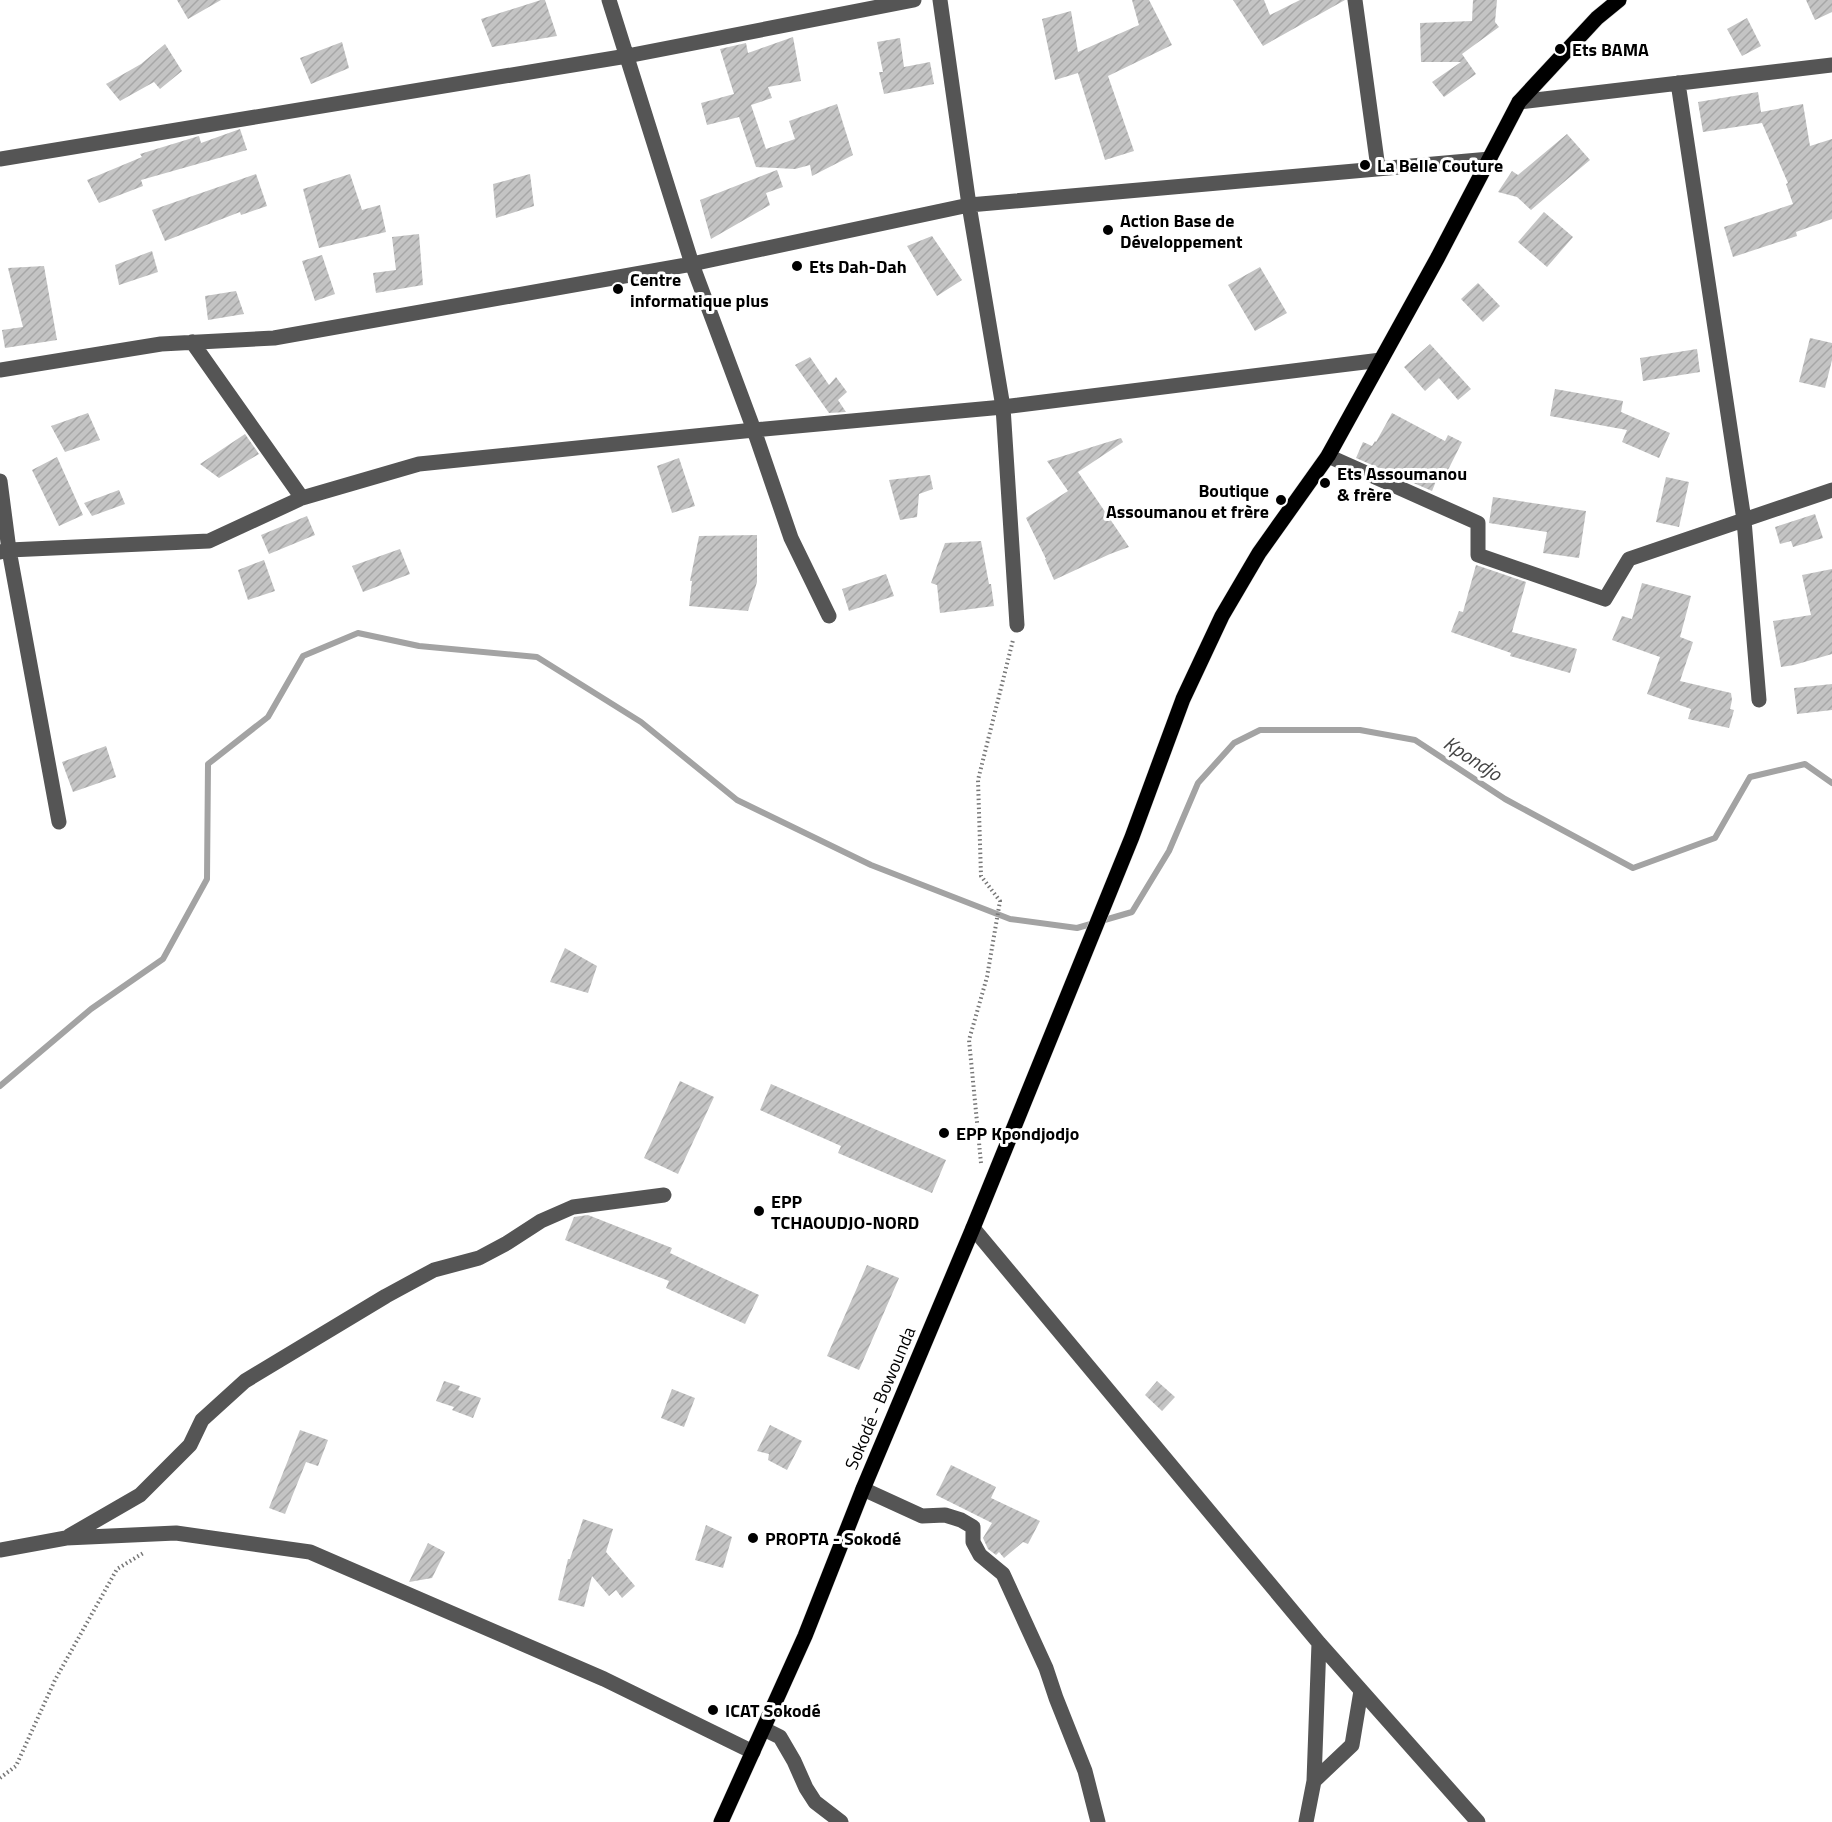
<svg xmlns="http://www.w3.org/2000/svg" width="1832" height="1822" viewBox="0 0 1832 1822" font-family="'Titillium Web',sans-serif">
  <defs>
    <pattern id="building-hatch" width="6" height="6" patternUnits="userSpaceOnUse" patternTransform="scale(1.5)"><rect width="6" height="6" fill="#c4c4c4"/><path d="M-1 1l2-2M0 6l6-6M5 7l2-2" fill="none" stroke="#a7a7a7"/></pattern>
  </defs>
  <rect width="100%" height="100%" fill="#fff"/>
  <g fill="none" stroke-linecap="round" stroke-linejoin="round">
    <path stroke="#a3a3a3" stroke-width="6" d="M0 1086 91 1009 163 959 207 879 208 764 268 717 303 656 358 633 419 646 537 657 641 722 737 800 871 865 1010 919 1077 928 1132 912 1169 851 1198 783 1234 743 1260 730H1360L1415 740 1505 799 1633 868 1715 838 1750 777 1805 764 1832 783"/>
  </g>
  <path fill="url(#building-hatch)" d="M177 0H221L188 19Z
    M541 0H545L557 36 492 47 481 19Z
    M1132 0H1149L1172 45 1108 76 1134 151 1105 160 1078 73 1055 80 1042 19 1071 11 1078 52 1139 25Z
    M1233 0H1264L1270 15 1300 0H1345L1263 46Z
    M1473 0H1497L1495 22 1499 27 1462 54 1476 74 1444 97 1432 82 1461 62H1421L1420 23 1472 21Z
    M1806 0H1832V12L1815 20Z
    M1747 18 1761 46 1742 56 1727 29Z
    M793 37 801 81 768 87 772 98 751 105 766 149 795 139 789 121 837 104 853 155 812 176 810 165 795 169 756 167 739 117 707 125 701 103 734 94 720 49 746 43 748 53Z
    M900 38 904 67 930 62 934 84 884 94 879 72H883L877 42Z
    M342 42 349 68 311 84 300 58Z
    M165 44 182 71 160 89 154 82 120 101 106 84 141 64Z
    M1758 92 1761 112 1803 104 1810 146 1832 139V219L1796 232 1797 236 1733 257 1724 227 1793 204 1786 184 1788 183 1762 123 1703 132 1698 102Z
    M240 129 247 150 141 180 143 186 99 203 87 180 142 157 140 154 199 136 201 143Z
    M1567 134 1590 160 1531 210 1517 197 1498 192 1512 171 1518 175Z
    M777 170 783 187 766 193 770 205 711 239 700 200Z
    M256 174 267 206 241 215 240 212 165 241 152 210Z
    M350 174 362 210 380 205 386 232 319 248 303 189Z
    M530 174 534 206 496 218 493 184Z
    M1544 212 1573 237 1547 267 1518 242Z
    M419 234 423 285 376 293 373 273 396 270 392 237Z
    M932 236 962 280 937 296 907 246Z
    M152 251 158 272 119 285 115 265Z
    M322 255 335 294 315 301 302 261Z
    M44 266 57 340 5 348 2 330 23 327 8 268Z
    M1260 267 1287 313 1255 331 1228 285Z
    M1478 283 1500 306 1483 322 1461 299Z
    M236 291 244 314 208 320 205 296Z
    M1810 338 1832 343V360L1825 388 1799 382Z
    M1430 344 1471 389 1458 400 1439 378 1425 391 1404 367Z
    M1697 349 1700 372 1643 381 1640 358Z
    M810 357 829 385 836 377 847 392 838 400 846 412 829 413 795 365Z
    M1555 389 1623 401 1621 412 1670 433 1659 458 1622 442 1627 430 1550 416Z
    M88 413 100 440 65 452 51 426Z
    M1392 413 1445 441 1448 435 1462 442 1447 472 1441 469 1432 491 1356 458 1363 442 1372 446 1375 441 1376 442Z
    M245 434 259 454 219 478 200 464Z
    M1121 438 1123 442 1078 472 1129 547 1110 554 1054 580 1045 559H1046L1026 518 1068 491 1047 461Z
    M57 457 83 515 59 526 32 470Z
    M679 458 695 506 672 513 657 466Z
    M930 475 933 489 919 494 917 517 900 520 889 480Z
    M1666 477 1689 482 1679 527 1656 522Z
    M119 490 125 504 92 516 84 503Z
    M1493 497 1586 511 1579 558 1543 553 1547 532 1489 523Z
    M1815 514 1823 538 1793 547 1791 541 1780 544 1775 527Z
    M307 516 315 535 269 554 261 535Z
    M757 535V582L748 611 689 606 692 581H690L699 536Z
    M981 541 989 584H991L994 606 940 613 937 585 931 583 945 543Z
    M400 549 410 574 363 592 352 566Z
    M264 560 275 591 248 600 238 570Z
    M1476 565 1526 582 1512 632 1577 649 1570 673 1510 656 1511 653 1451 632 1459 611 1463 612Z
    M1832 569V654L1794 665 1781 667 1773 621 1811 615 1802 575Z
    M886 574 894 596 849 611 842 589Z
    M1642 583 1691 596 1680 637 1693 642 1680 681 1731 693 1732 700 1730 709 1734 710 1729 728 1688 719 1691 709 1647 694 1660 657 1612 640 1622 616 1632 619Z
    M1832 684V710L1797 714 1794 688Z
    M106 746 116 777 73 792 62 762Z
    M565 948 597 966 588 993 550 982Z
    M680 1081 714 1097 678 1174 644 1158Z
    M771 1084 946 1160 932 1193 838 1153 841 1146 760 1110Z
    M588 1215 672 1248 670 1253 759 1295 745 1324 666 1288 669 1281 565 1240 574 1217Z
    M867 1265 899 1278 859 1370 827 1356Z
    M444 1381 460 1386 458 1390 481 1398 473 1418 452 1410 454 1407 436 1401Z
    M1157 1381 1175 1397 1162 1411 1145 1395Z
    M672 1389 695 1398 684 1427 661 1418Z
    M770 1425 802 1441 787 1470 768 1460 769 1454 757 1451Z
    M300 1430 328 1440 318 1466 306 1462 285 1514 269 1508Z
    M951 1465 996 1487 991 1498 1040 1521 1028 1544 1023 1542 1004 1558 999 1552 996 1555 988 1549 983 1538 992 1523 936 1495Z
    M583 1519 613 1529 606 1552 635 1586 622 1598 616 1590 609 1596 592 1576 584 1607 558 1600 568 1559H570Z
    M706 1525 732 1537 723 1568 695 1560Z
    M428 1543 445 1552 432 1578 409 1582Z"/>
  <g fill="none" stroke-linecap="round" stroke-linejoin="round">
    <defs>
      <path id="major" d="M721 1822 805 1636 863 1489 973 1228 1132 837 1183 699 1222 616 1259 553 1328 456 1438 257 1519 102 1597 18 1619 0"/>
    </defs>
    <use href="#major" stroke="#dbdbdb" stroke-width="16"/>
    <path stroke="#777" stroke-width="4" stroke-dasharray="1.5 3" stroke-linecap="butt" d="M981 1163 969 1040 987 977 1000 901 981 876 978 780 1013 640
      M0 1778 16 1766 55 1680 117 1569 145 1552"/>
    <path stroke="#555" stroke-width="15" d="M609 0 692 264 754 430 791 538 829 616
      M940 0 969 205 1003 407 1017 625
      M1355 0 1378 168
      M1678 83 1744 520 1759 700
      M1519 102 1832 65
      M0 159 627 56 914 0
      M192 342 302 498
      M0 370 161 344 274 338 692 264 969 205 1490 159
      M1328 456 1478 523V555L1605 599 1629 559 1832 490
      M0 481 9 550 59 822
      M0 552 9 550 209 541 302 498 419 464 754 430 1003 407 1381 360
      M973 1228 1319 1643 1478 1822
      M863 1489 922 1516 945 1515 961 1520 973 1527V1542L980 1555 1003 1574 1046 1668 1056 1698 1085 1771 1098 1822
      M69 1536 140 1495 190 1445 202 1420 245 1381 386 1296 434 1270 479 1258 507 1243 541 1221 573 1207 664 1195
      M0 1550 66 1538 176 1533 310 1552 604 1679 753 1752
      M764 1729 780 1737 794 1761 806 1788 815 1802 841 1822
      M1314 1781 1352 1745 1361 1691
      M1306 1822 1314 1781 1319 1643"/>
    <use href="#major" stroke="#000" stroke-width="15"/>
  </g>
  <g fill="#000" stroke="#fff" stroke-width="2">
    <circle cx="1560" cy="49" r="6"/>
    <circle cx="1365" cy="165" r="6"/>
    <circle cx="1108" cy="230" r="6"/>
    <circle cx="797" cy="266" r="6"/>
    <circle cx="618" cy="289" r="6"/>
    <circle cx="1325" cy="483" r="6"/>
    <circle cx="1281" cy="500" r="6"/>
    <circle cx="944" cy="1133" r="6"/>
    <circle cx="759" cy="1211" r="6"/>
    <circle cx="753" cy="1538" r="6"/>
    <circle cx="713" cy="1710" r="6"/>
  </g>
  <g text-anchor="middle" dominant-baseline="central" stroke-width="6" stroke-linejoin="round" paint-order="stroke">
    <g font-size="18" font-weight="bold" fill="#000" stroke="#fff" text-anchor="start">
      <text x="1572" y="49">Ets BAMA</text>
      <text x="1377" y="165">La Belle Couture</text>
      <text x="1120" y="220">Action Base de<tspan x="1120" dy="21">Développement</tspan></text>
      <text x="809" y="266">Ets Dah-Dah</text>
      <text x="630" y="279">Centre<tspan x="630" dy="21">informatique plus</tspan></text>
      <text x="1337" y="473">Ets Assoumanou<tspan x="1337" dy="21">&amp; frère</tspan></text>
      <text x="1269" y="490" text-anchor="end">Boutique<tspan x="1269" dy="21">Assoumanou et frère</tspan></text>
      <text x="956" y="1133">EPP Kpondjodjo</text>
      <text x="771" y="1201">EPP<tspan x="771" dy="21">TCHAOUDJO-NORD</tspan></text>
      <text x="765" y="1538">PROPTA - Sokodé</text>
      <text x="725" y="1710">ICAT Sokodé</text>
    </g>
    <g font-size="18" fill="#000" stroke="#fff">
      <text transform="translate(880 1398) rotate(-67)">Sokodé - Bowounda</text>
    </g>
    <g font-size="20" font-style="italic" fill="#444" stroke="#fff">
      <text transform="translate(1473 758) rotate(33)">Kpondjo</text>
    </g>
  </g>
</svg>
